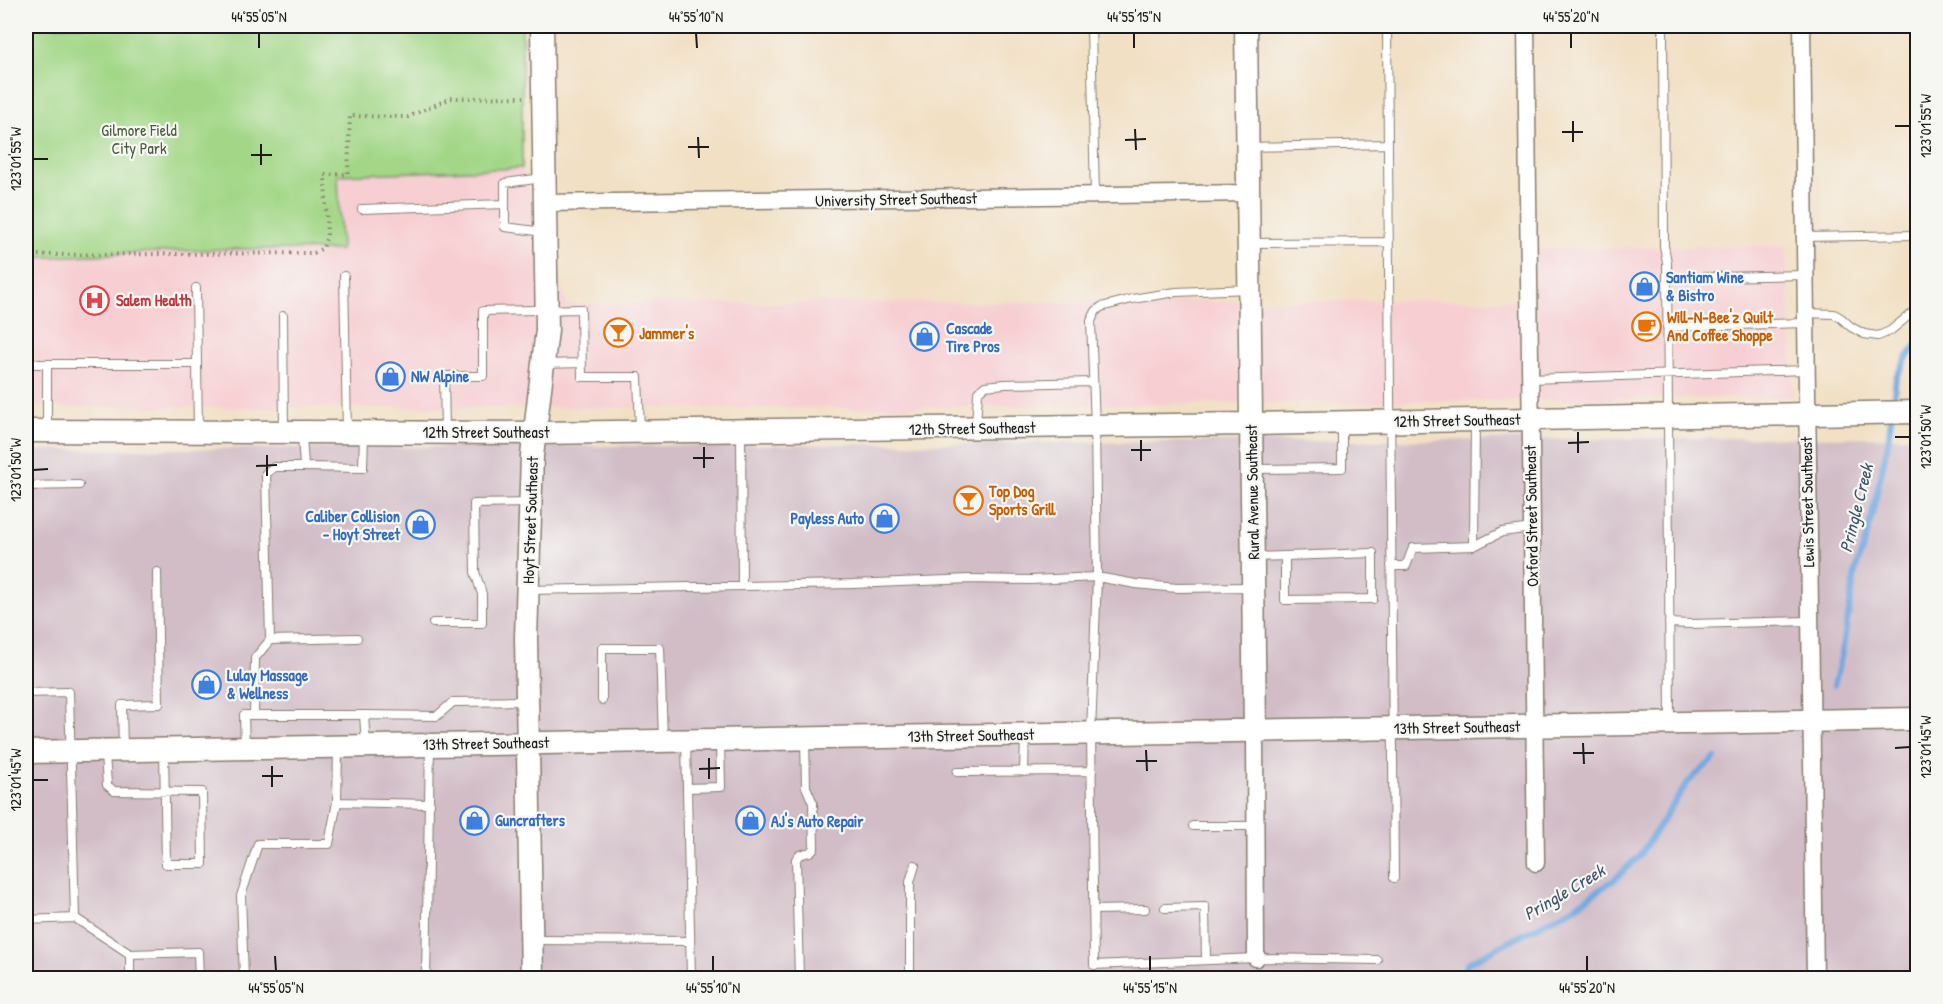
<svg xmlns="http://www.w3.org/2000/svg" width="1943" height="1004" viewBox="0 0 1943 1004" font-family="'Patrick Hand',sans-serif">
  <rect width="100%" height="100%" fill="#f6f6f2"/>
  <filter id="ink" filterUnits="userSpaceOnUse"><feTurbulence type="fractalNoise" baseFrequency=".0167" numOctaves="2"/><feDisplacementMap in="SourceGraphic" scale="12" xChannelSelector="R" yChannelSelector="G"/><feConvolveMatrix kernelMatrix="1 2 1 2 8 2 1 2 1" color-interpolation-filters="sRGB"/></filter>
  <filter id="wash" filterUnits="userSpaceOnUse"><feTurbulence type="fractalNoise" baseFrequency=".008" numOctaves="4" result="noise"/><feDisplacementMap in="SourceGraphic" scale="24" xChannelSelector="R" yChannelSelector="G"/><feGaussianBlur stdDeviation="1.35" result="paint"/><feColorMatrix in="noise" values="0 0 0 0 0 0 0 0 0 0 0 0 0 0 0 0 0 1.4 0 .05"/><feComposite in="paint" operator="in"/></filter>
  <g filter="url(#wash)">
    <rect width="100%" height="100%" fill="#f2e0c5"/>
    <path fill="#f7cfd3" d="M522 168 567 304 1521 300 1518 249 1786 246 1794 397 853 408 26 407V258L226 249 341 250 338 175Z"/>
    <path fill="#d2bdc7" d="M1917 437V978H26V450Z"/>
    <path fill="#a3d787" stroke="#607a52" stroke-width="1.5" d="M26 26H522V168L338 175 341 250 226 249 26 258Z"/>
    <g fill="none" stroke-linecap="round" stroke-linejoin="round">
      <path stroke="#72a8e0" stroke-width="6" d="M1834 685 1842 653 1856 568 1868 532 1888 443 1896 377 1907 358 1918 343
        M1460 978 1468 963 1573 908 1615 879 1639 856 1688 782 1715 758"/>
    </g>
  </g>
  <g filter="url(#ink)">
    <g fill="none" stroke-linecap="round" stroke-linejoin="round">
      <defs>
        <path id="lane" d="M1091 26 1095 196
          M1387 26 1394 878
          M1663 26 1664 246 1667 262 1670 723
          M1248 147 1388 144
          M543 178 505 183V227L544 232
          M362 209 505 204
          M1804 237 1918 235
          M1249 243 1389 242
          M344 276 347 431
          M1667 278 1805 275
          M196 288 197 364
          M1249 289 1176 292 1132 299 1101 307 1096 311 1091 321 1095 426 1097 577 1091 733 1094 965 1256 958 1377 960
          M1805 313 1834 314 1841 318 1851 327 1864 334 1878 336 1890 331 1918 308
          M283 316 284 430
          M1667 327 1805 323
          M26 364H47
          M544 364 582 363
          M1529 379 1806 370
          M976 427 978 392 985 386 1005 384 1093 382
          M47 429V364H197L198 431
          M445 431 444 376H483V311L581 309 582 377H638L640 429
          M741 431 742 585
          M302 435 304 467 363 468 364 435
          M1254 469 1342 468V423
          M26 486 79 485
          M1474 546 1475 420
          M1253 557 1373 553V599L1285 600V556
          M1391 566H1406L1413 548 1474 546 1502 532 1532 528
          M527 590 853 584 970 579 1031 580 1097 577 1136 584 1177 588 1251 587
          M433 623H482V594L475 572 474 504 529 503
          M1669 623 1690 624 1809 621
          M270 640 266 473 274 467H304
          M26 693 69 692 75 918 26 920
          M602 700V648H660L663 740
          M254 715 255 658 270 640 357 638
          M686 741 687 788 721 787 720 740
          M366 745 364 715 437 716 453 702 527 701
          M245 748 244 715H364
          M338 749 337 802 430 804
          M123 750 122 705 159 704 157 572
          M105 753 107 785 114 791 202 792 203 864H166L164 750
          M957 772 1092 771
          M1024 772 1025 734
          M687 788 691 978
          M1193 826H1255
          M1165 908 1205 907 1206 960
          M1093 910 1145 909
          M75 918 130 954 198 952 199 978
          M532 940 690 941
          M130 954V978
          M244 978 241 896 258 844H329L337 802
          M426 978 430 745
          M799 978 796 859 799 855 810 852 814 848 813 803 806 787 805 740
          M910 978V882L915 865"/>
        <path id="street" d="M1526 26 1536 863
          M1802 26 1815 978
          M544 203 1248 193
          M1255 730 1256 958"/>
        <path id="secondary" d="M1246 26 1255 730
          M26 431 535 433 1251 424 1918 412
          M26 752 1918 719
          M532 978 526 638 532 456 547 330 542 26"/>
      </defs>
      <use href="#lane" stroke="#877e70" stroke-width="10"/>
      <use href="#street" stroke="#877e70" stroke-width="19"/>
      <use href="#secondary" stroke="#877e70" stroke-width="25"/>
      <path stroke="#877e70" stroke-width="4" stroke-dasharray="1.5 4.5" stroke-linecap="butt" d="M26 255 314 253 323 248 327 236 325 175 348 174 350 116 408 117 451 98 524 97"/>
      <use href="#lane" stroke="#fff" stroke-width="8"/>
      <use href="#street" stroke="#fff" stroke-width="16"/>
      <use href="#secondary" stroke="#fff" stroke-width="22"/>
    </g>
  </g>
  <path fill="none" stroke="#1c1c1c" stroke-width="2" d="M259 33V48M696 33 697 48M1134 33V48M1571 33V48M1573 121V142M1895 126H1910M1135 129 1136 150M1562 132H1583M698 137 699 158M1125 140 1146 139M261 144V165M688 147H709M251 155H272M33 159H48M1578 432V453M1895 437H1910M1141 440V461M1568 443 1589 442M704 447V468M1131 450H1151M267 455V476M693 458H714M256 466 277 465M33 470 48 469M1583 743 1584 764M1895 748 1910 747M1146 750 1147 771M1573 753H1594M709 758V779M1136 761H1157M272 766V787M699 769 720 768M262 776H283M33 780H48M275 956 276 971M713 956V971M1150 956V971M1587 956V971"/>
  <defs>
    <symbol id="shop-ring" viewBox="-11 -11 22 22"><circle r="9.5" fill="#f6f6f2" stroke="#3f7fe0" stroke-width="1.5"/><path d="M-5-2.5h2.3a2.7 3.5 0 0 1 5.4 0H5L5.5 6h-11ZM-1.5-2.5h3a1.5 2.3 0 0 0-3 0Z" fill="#3f7fe0"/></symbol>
    <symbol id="hospital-ring" viewBox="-11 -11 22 22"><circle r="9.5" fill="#f6f6f2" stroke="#e0444e" stroke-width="1.5"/><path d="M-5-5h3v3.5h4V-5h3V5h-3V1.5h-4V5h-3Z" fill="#e0444e"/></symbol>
    <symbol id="cafe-ring" viewBox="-11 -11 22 22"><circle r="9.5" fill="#f6f6f2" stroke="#e8710a" stroke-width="1.5"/><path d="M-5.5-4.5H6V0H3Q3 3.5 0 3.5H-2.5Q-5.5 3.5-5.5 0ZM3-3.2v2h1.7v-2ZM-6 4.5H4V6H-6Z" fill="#e8710a"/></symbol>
    <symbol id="bar-ring" viewBox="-11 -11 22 22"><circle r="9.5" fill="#f6f6f2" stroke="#e8710a" stroke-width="1.5"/><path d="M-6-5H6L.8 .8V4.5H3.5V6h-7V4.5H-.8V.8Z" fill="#e8710a"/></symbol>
  </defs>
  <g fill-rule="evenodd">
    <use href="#shop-ring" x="1628" y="270" width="33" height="33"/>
    <use href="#hospital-ring" x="78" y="284" width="33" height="33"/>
    <use href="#cafe-ring" x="1630" y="310" width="33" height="33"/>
    <use href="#bar-ring" x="602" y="316" width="33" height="33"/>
    <use href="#shop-ring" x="908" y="320" width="33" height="33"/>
    <use href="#shop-ring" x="374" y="360" width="33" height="33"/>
    <use href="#bar-ring" x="952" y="484" width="33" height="33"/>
    <use href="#shop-ring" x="868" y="502" width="33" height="33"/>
    <use href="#shop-ring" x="404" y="508" width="33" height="33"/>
    <use href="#shop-ring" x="190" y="668" width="33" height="33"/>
    <use href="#shop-ring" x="458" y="804" width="33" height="33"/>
    <use href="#shop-ring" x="734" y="804" width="33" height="33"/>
  </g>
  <g text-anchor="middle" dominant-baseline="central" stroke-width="4.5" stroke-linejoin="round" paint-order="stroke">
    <g font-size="16" fill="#4b5d41" stroke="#f6f6f2">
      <text x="139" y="130">Gilmore Field<tspan x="139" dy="18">City Park</tspan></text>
    </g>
    <g font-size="16" fill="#1c1c1c" stroke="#f6f6f2">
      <text transform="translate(896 199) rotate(-1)">University Street Southeast</text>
      <text transform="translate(1457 420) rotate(-1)">12th Street Southeast</text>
      <text transform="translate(972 428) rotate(-1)">12th Street Southeast</text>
      <text x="486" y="432">12th Street Southeast</text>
      <text transform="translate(1252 492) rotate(-91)">Rural Avenue Southeast</text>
      <text transform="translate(1807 502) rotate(-91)">Lewis Street Southeast</text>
      <text transform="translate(1531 516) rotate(-91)">Oxford Street Southeast</text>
      <text transform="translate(530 520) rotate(-88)">Hoyt Street Southeast</text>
      <text transform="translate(1457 727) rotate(-1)">13th Street Southeast</text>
      <text transform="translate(971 735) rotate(-1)">13th Street Southeast</text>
      <text transform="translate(486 743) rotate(-1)">13th Street Southeast</text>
    </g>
    <g font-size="16" font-weight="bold" fill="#366cbe" stroke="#f6f6f2" text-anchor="start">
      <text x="1666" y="277">Santiam Wine<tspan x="1666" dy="18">&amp; Bistro</tspan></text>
      <text x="946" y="328">Cascade<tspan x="946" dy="18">Tire Pros</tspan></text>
      <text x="411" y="376">NW Alpine</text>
      <text x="400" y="516" text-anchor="end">Caliber Collision<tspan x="400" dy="18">- Hoyt Street</tspan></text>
      <text x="864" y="518" text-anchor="end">Payless Auto</text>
      <text x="227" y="675">Lulay Massage<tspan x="227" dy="18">&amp; Wellness</tspan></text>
      <text x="495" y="820">Guncrafters</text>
      <text x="771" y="821">AJ's Auto Repair</text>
    </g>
    <g font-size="16" font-weight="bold" fill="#be3a42" stroke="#f6f6f2" text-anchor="start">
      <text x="116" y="300">Salem Health</text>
    </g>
    <g font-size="16" font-weight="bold" fill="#c56008" stroke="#f6f6f2" text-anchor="start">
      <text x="1667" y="317">Will-N-Bee'z Quilt<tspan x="1667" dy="18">And Coffee Shoppe</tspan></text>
      <text x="639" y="333">Jammer's</text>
      <text x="989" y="491">Top Dog<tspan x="989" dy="18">Sports Grill</tspan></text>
    </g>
    <g font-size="18" font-style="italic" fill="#3e546a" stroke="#f6f6f2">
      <text transform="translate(1856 508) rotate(-76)">Pringle Creek</text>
      <text transform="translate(1564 892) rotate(-31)">Pringle Creek</text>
    </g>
  </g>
  <rect width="1943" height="1004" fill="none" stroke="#f6f6f2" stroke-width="66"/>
  <rect x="33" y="33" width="1877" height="938" fill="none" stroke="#1c1c1c" stroke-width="2"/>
  <g font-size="15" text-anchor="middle" fill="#1c1c1c">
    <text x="259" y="22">44°55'05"N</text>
    <text x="696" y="22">44°55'10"N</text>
    <text x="1134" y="22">44°55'15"N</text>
    <text x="1571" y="22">44°55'20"N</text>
    <text transform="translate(1926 126) rotate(-90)" y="5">123°01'55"W</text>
    <text transform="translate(16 159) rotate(-90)" y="5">123°01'55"W</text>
    <text transform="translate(1926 437) rotate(-90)" y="5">123°01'50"W</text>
    <text transform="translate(16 470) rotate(-90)" y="5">123°01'50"W</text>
    <text transform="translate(1926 747) rotate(-90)" y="5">123°01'45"W</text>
    <text transform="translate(16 780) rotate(-90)" y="5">123°01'45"W</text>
    <text x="276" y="993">44°55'05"N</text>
    <text x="713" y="993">44°55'10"N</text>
    <text x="1150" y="993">44°55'15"N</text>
    <text x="1587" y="993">44°55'20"N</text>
  </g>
</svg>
